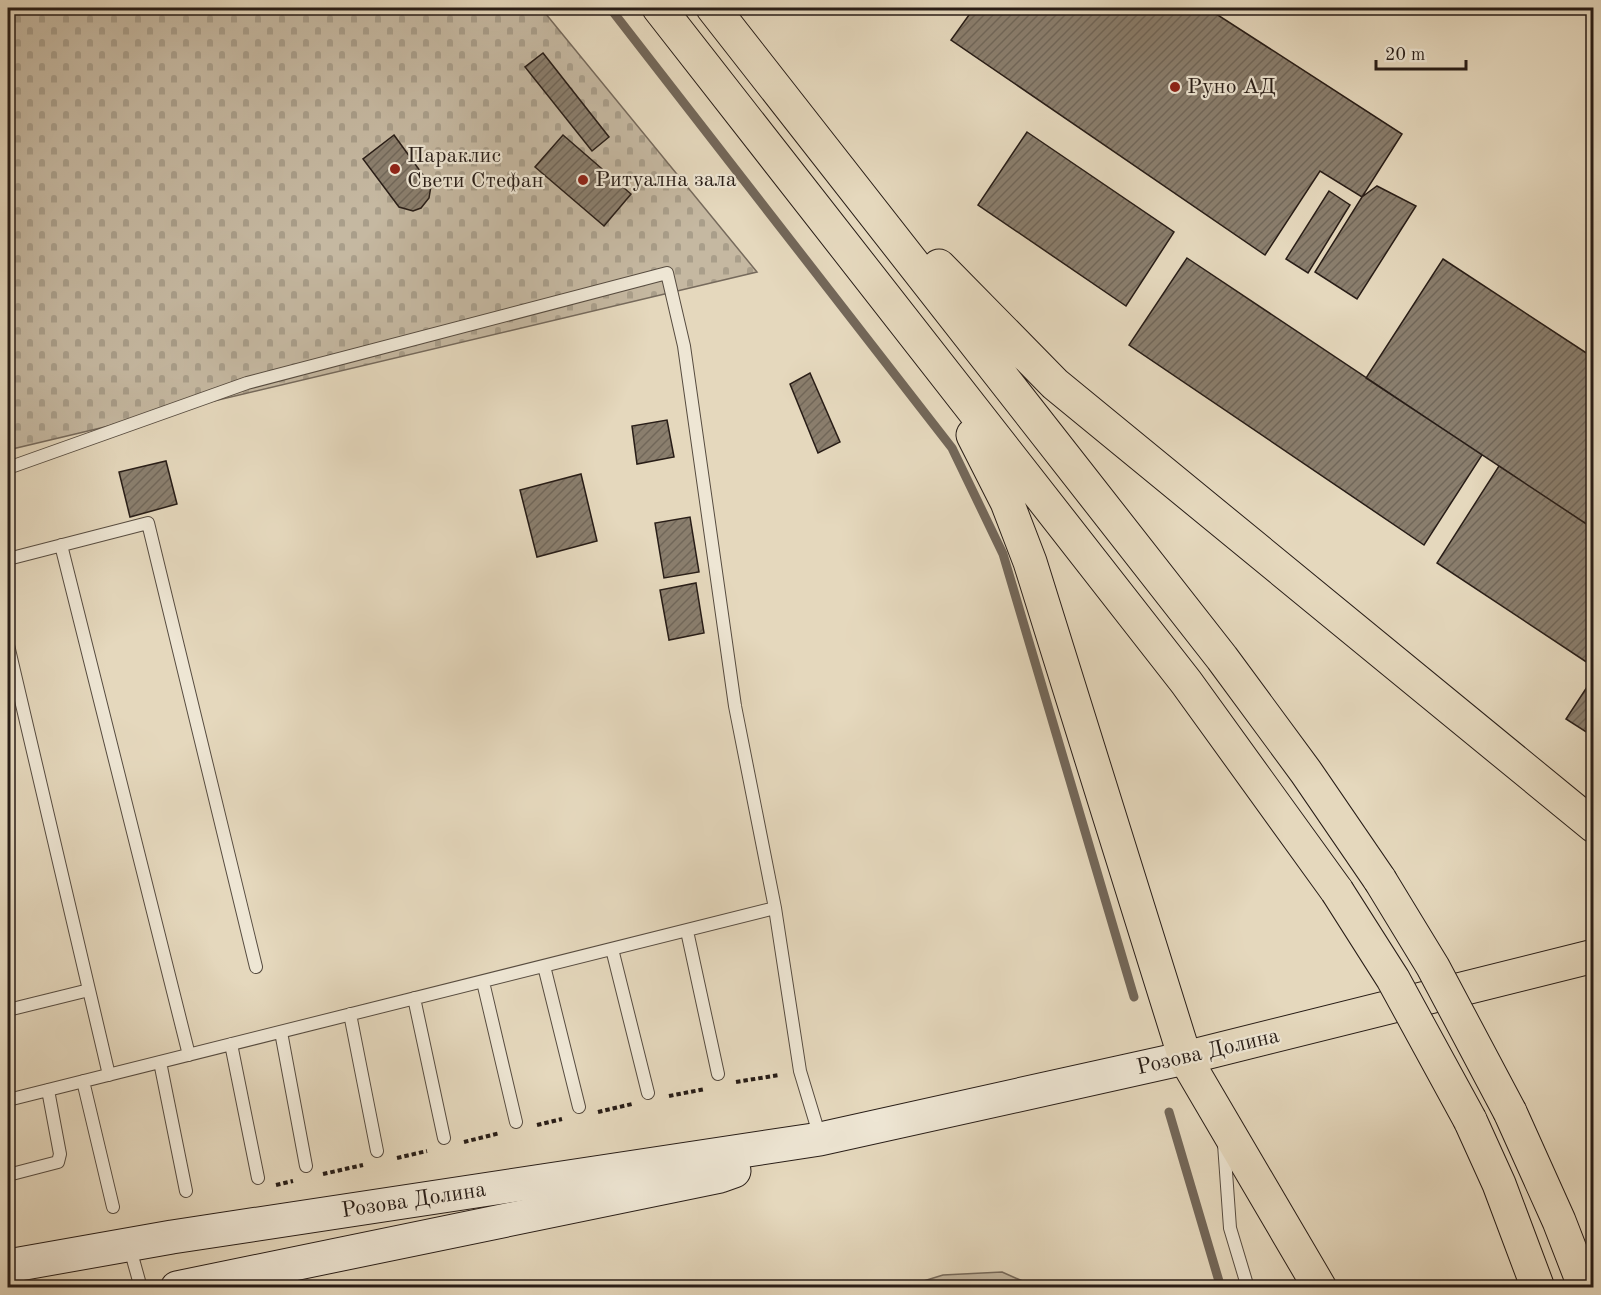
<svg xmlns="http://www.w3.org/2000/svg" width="1601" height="1295" viewBox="0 0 1601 1295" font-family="'Old Standard TT',serif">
  <defs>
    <pattern id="cemetery-stones" width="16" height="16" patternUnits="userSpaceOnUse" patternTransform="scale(1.5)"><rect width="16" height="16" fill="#c5b8a1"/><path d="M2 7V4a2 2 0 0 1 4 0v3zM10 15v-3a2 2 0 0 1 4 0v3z" fill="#a99e8a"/></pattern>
    <pattern id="building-hatch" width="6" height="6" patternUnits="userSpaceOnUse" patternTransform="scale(1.5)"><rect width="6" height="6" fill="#8a7e6d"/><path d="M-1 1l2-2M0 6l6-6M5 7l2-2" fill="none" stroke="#716759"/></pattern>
  </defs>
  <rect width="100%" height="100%" fill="#e5d8bd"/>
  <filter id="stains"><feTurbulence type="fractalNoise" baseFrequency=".00333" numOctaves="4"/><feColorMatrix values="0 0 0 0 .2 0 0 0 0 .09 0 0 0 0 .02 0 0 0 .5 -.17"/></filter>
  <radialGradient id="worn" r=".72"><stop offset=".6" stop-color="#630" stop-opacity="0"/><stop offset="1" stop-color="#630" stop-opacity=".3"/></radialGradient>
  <path fill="url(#cemetery-stones)" stroke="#766a5c" stroke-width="1.5" d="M8 8H541L757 272 8 450Z"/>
  <path fill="#c5b8a1" stroke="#766a5c" stroke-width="1.5" d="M1002 1272 1036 1287H904L943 1275Z"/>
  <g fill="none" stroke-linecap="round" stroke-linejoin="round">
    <path stroke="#736759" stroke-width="9" d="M610 8 952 448 1003 554 1134 997
      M1169 1112 1221 1288"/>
  </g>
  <path fill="url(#building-hatch)" stroke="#281d17" stroke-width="1.5" d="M974 8H1207L1402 134 1362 197 1320 171 1265 255 951 40Z
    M543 53 609 137 592 151 525 67Z
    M1027 132 1174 232 1126 306 978 205Z
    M394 135 431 186 429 198 421 208 413 211 399 207 363 159Z
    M563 135 631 194 604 226 535 167Z
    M1377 186 1416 206 1357 299 1315 272 1362 197Z
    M1329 191 1350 205 1308 273 1286 259Z
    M1187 258 1482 455 1424 545 1129 345Z
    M1443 259 1594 358V529L1366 378Z
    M810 373 840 442 818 453 790 384Z
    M667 420 674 457 637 464 632 426Z
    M166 461 177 504 130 517 119 472Z
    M1499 466 1594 529V667L1437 563Z
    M581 474 597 541 537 557 520 490Z
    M690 517 699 572 664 578 655 523Z
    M696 583 704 633 669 640 660 590Z
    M1587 687 1594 691V737L1566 719Z"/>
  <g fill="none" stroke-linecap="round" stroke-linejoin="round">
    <defs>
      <path id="lane" d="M8 468 247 383 667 273 684 346 735 706 775 908 800 1071 820 1137
        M61 545 189 1055
        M8 559 148 523 256 967
        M8 645 109 1075
        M687 931 718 1074
        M612 949 648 1093
        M544 966 579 1107
        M483 982 516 1122
        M414 998 444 1138
        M8 1010 89 990
        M350 1014 377 1151
        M281 1032 306 1166
        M231 1044 258 1178
        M160 1062 186 1191
        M83 1081 113 1207
        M8 1100 775 908
        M1224 1144 1230 1228 1248 1288
        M8 1175 58 1162 60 1154 48 1090
        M129 1245 141 1288"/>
      <g id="secondary">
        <path id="s1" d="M8 1266 172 1237 820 1139 1185 1058"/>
        <path d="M177 1288 720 1176 734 1171"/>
      </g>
      <path id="primary" d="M1185 1058 1594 956"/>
      <path id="highway" d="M659 8 1186 682 1337 891
        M713 8 1222 658 1306 772 1380 880
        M939 266 1055 384 1594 826
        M973 435 1007 502 1030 562 1185 1058 1320 1288
        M1510 1112 1559 1221 1585 1288
        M1470 1120 1499 1184 1538 1288"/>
    </defs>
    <use href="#lane" stroke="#574c40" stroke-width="14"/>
    <use href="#secondary" stroke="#281d17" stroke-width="35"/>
    <use href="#primary" stroke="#281d17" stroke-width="35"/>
    <use href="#highway" stroke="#281d17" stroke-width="35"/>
    <path stroke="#281d17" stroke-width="4" stroke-dasharray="4.5 3" stroke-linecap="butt" d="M736 1082 779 1075
      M669 1096 705 1089
      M598 1112 632 1104
      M537 1125 562 1119
      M464 1142 500 1133
      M397 1158 427 1151
      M323 1174 363 1165
      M276 1185 293 1181"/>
    <use href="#lane" stroke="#eee6d4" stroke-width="12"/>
    <use href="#secondary" stroke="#eee6d4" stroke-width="33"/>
    <use href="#primary" stroke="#e5d8bd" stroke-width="33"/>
    <use href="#highway" stroke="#e5d8bd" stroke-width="33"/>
    <defs>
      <path id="highway-bridge" d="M1380 880 1433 967 1510 1112
        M1337 891 1393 979 1470 1120"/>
    </defs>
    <use href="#highway-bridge" stroke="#281d17" stroke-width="35" stroke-linecap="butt"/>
    <use href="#highway-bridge" stroke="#e5d8bd" stroke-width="33"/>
  </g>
  <g fill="#8f2418" stroke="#eee6d4" stroke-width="2">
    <circle cx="1175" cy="87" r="6"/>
    <circle cx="395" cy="169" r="6"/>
    <circle cx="583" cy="180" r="6"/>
  </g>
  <g text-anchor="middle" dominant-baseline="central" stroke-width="4.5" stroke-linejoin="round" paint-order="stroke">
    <g font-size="22" fill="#281d17" stroke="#eee6d4" text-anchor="start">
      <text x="1187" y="87">Руно АД</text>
      <text x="407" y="156">Параклис<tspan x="407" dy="25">Свети Стефан</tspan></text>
      <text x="595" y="180">Ритуална зала</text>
    </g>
    <g font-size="22" fill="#281d17" stroke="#eee6d4">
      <text transform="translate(1208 1052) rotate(-13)">Розова Долина</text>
      <text stroke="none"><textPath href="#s1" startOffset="411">Розова Долина</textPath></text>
    </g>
  </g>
  <rect width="1601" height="1295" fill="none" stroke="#e5d8bd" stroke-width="30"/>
  <rect x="9" y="9" width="1583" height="1277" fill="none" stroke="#281d17" stroke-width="3"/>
  <rect x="15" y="15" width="1571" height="1265" fill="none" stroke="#281d17" stroke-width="1.5"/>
  <path d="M1376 60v9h90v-9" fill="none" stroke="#281d17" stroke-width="3"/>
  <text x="1385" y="60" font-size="18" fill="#281d17" stroke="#eee6d4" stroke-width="4.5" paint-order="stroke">20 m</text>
  <rect width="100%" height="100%" filter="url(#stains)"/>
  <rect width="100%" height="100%" fill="url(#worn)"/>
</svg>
